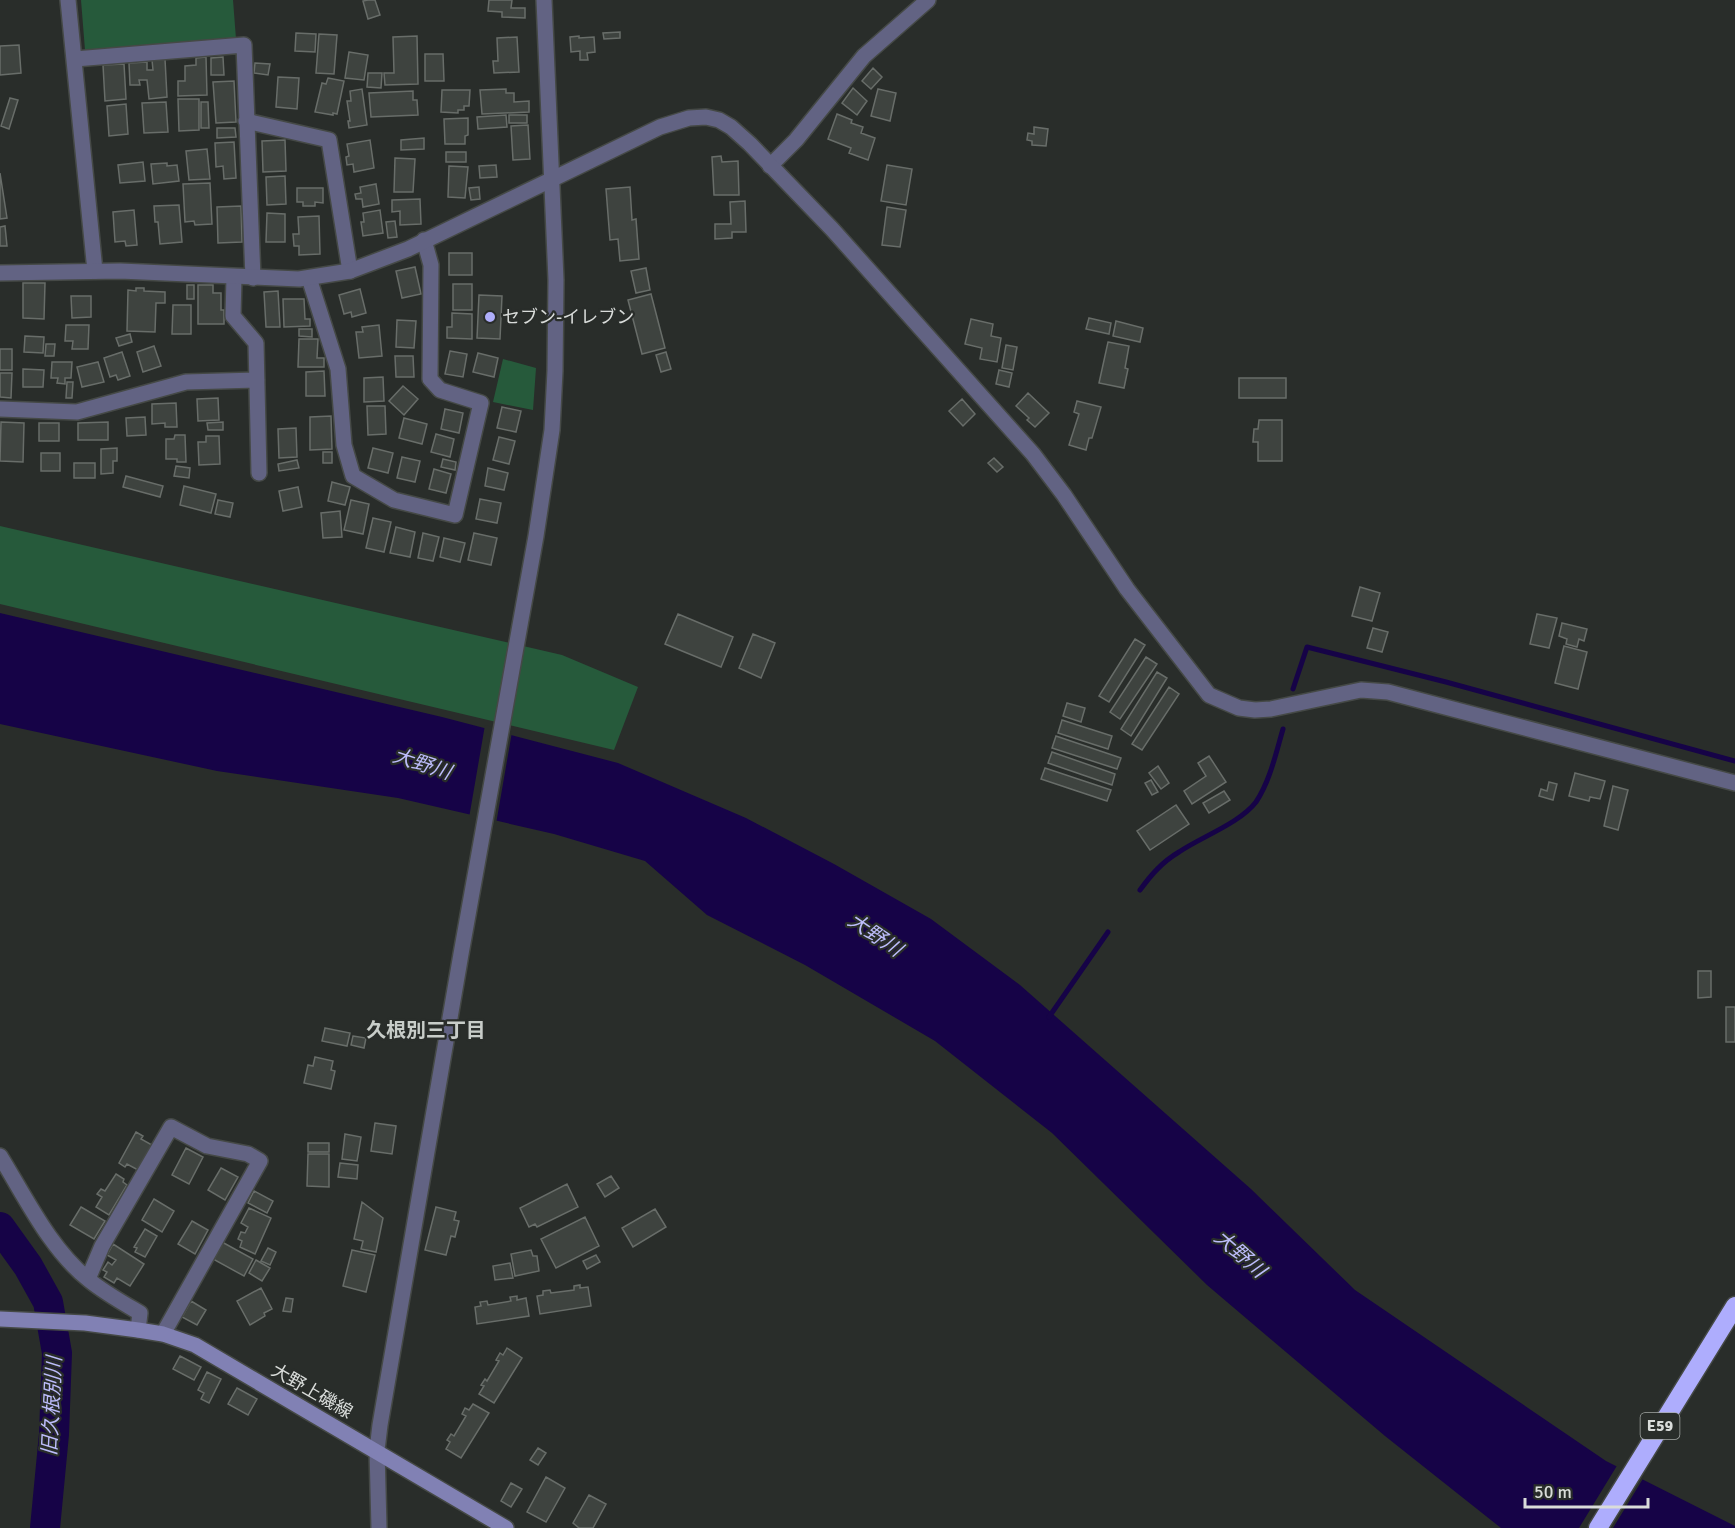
<svg xmlns="http://www.w3.org/2000/svg" width="1735" height="1528" viewBox="0 0 1735 1528" font-family="Signika,'Noto Sans JP',sans-serif">
  <rect width="100%" height="100%" fill="#292d2a"/>
  <path fill="#265a3b" d="M81 0H233L236 39 85 50Z
    M503 359 536 368 533 410 493 402Z
    M0 526 562 655 638 687 614 750 0 604Z"/>
  <path fill="#160347" d="M0 613 442 717 618 763 746 818 834 864 931 919 1020 985 1251 1189 1355 1290 1606 1461 1735 1526V1528H1501L1385 1436 1207 1285 1052 1133 935 1041 805 965 707 915 645 861 554 834 398 798 217 771 0 724Z"/>
  <path fill="#292d2a" d="M485 725 512 732 496 824 469 818Z
    M1618 1464 1644 1477 1613 1528H1579Z"/>
  <g fill="none" stroke-linecap="round" stroke-linejoin="round">
    <path stroke="#160347" stroke-width="5" d="M1293 689 1307 647 1446 682 1735 761
      M1140 890C1151 875 1162 862 1179 852 1201 837 1240 823 1256 802 1270 781 1276 753 1283 729
      M1049 1017 1108 932"/>
    <path stroke="#160347" stroke-width="30" d="M0 1227 28 1266 48 1302 57 1353 54 1434 45 1528"/>
  </g>
  <path fill="#3e433f" stroke="#686d69" stroke-width="1.5" d="M368 0H375L380 15 368 19 363 1Z
    M489 0H512L511 8H525V18L502 17V12L488 11Z
    M620 32V38L604 39 603 33Z
    M296 33 316 34 315 52 295 51Z
    M319 34 337 35 334 74 316 73Z
    M417 36 418 84 385 85 384 73H394L393 37Z
    M579 36V38L594 37 595 52 587 53 588 60H580V51L571 52 570 37Z
    M517 37 519 72 494 73 493 61H498L497 38Z
    M19 45 21 73 0 75V46Z
    M349 52 368 55 364 80 345 78Z
    M425 54H443L444 81H425Z
    M206 57 207 95 178 96V81H185V66L196 65V58Z
    M223 57 224 75H211V58Z
    M165 59 167 97 149 99 147 80H139L140 85H130L129 63 147 62V70H153L152 60Z
    M255 63 270 64 268 75 254 73Z
    M124 64 126 99 105 101 103 65Z
    M873 68 882 77 871 89 862 81Z
    M368 73H382L381 88 367 87Z
    M278 77 299 78 297 109 276 107Z
    M328 78 344 81 337 114 333 113V115L315 112 322 83 326 84Z
    M234 81 236 122 216 123 213 82Z
    M853 88 867 101 857 115 842 103Z
    M362 89 367 125 349 128 348 121H350L347 101H351L350 91Z
    M506 89V93H514V102L529 101V112L482 114 480 90Z
    M878 89 896 93 890 121 871 116Z
    M442 90H470L469 106H464V110H458V113L441 112Z
    M413 91V100H417L418 115 371 117 369 93Z
    M10 98 18 100 9 129 1 126Z
    M178 99H199V130L179 131Z
    M166 102 168 132 144 133 142 103Z
    M201 102H208L209 128H201Z
    M126 104 128 134 109 136 107 106Z
    M837 114 852 120 851 123 863 127 861 133 875 138 868 160 849 153 851 148 828 139Z
    M506 115 507 127 478 129 477 117Z
    M509 115H527V123H509Z
    M468 118V135L465 136V144H445L444 119Z
    M528 125 530 159 513 160 511 126Z
    M1034 127 1048 129 1046 146 1032 145V141L1027 140 1028 133 1034 134Z
    M217 128H235L236 137 217 138Z
    M424 138V149L401 150V140Z
    M285 140 286 171 263 172 262 141Z
    M370 140 374 168 354 172 353 164 347 165 346 157 349 156 347 144Z
    M234 142 236 178 224 179 223 166 216 167 215 143Z
    M207 149 210 179 189 180 186 151Z
    M446 152H466V162H446Z
    M721 156 722 162 738 161 739 195H714L712 157Z
    M395 158 415 159 413 192H394Z
    M143 162 145 181 120 183 118 165Z
    M167 163V166L177 165 179 181 153 184 151 164Z
    M496 165 497 177 480 178 479 166Z
    M887 165 912 169 906 205 881 201Z
    M449 166 468 167 465 198 448 197Z
    M0 173 7 218 0 219Z
    M285 176 286 204 267 205 266 177Z
    M210 183 212 224 195 225 194 221 185 222 183 184Z
    M376 184 379 204 363 207 362 199H356L355 194 361 193 360 187Z
    M479 187 480 199 471 200 469 188Z
    M630 187 632 220 636 219 639 259 620 261 618 239 610 240 606 189Z
    M297 188H323V203L315 202V206H303V202H297Z
    M420 199 421 224 400 225V211L392 212V200Z
    M745 201 746 232H732V238L715 239V224H731L730 202Z
    M179 205 182 242 160 244 158 222H155L154 206Z
    M241 206 242 242 218 243 217 207Z
    M887 207 906 210 900 247 882 245Z
    M134 210 137 245 126 246 125 241 115 242 113 212Z
    M380 210 383 233 363 236 361 222H364L363 213Z
    M267 213 285 214V242H266Z
    M319 216 320 254 299 255V246H294L293 234H299L298 217Z
    M395 221 397 237 388 238 386 222Z
    M5 226 7 246H0V227Z
    M449 253H472V275H449Z
    M415 267 421 294 402 298 396 271Z
    M646 268 650 290 636 293 631 271Z
    M23 283H45L44 319 23 318Z
    M453 284H472V310H453Z
    M187 285H194V299H187Z
    M198 285H213V293H221V310H224V324H198Z
    M136 288H144V291L165 292V303H156L155 332 127 331 128 290 136 291Z
    M360 289 366 313 352 317 351 312 344 314 339 295Z
    M278 291 280 327H266L264 292Z
    M651 294 665 348 642 354 628 300Z
    M479 295 502 296 500 339 477 338Z
    M71 296H91V317L72 318Z
    M283 299H304L305 319H310V326L284 327Z
    M173 305H191V334H172Z
    M452 313 472 314V339L447 338V327H452Z
    M1089 318 1111 323 1109 334 1086 329Z
    M971 319 993 324 991 336 1001 338 997 362 980 359 982 348 965 344Z
    M397 320 416 321 414 348 396 347Z
    M1116 321 1143 328 1140 342 1113 336Z
    M66 325H89L88 349H72L73 341H65Z
    M379 325 382 356 359 358 356 332H363L362 327Z
    M299 329H312V337L299 336Z
    M130 334 132 342 119 346 116 338Z
    M25 336 44 337 43 353 24 352Z
    M299 339H318L317 358H324V367H298Z
    M1108 342 1129 346 1125 368 1128 369 1124 388 1099 383Z
    M46 344H55L54 356H45Z
    M1006 345 1017 347 1013 370 1002 368Z
    M154 346 161 366 143 372 137 352Z
    M0 349H12V370H0Z
    M450 351 467 354 463 377 445 374Z
    M122 352 130 376 118 380 116 375 110 377 104 358Z
    M666 352 671 369 661 372 656 355Z
    M478 353 498 358 494 377 473 372Z
    M395 356H413L414 377H396Z
    M52 362H72L71 378H65V384L57 383 58 378H51Z
    M98 362 104 382 82 387 77 367Z
    M23 369 44 370 43 387H23Z
    M999 370 1012 373 1009 387 996 384Z
    M324 371 325 396H306V372Z
    M0 373H12L11 398 0 397Z
    M383 377 384 401 364 402V378Z
    M1239 378H1286V398H1239Z
    M67 382H73L72 398H66Z
    M403 386 418 399 404 415 389 401Z
    M1028 393 1049 413 1035 427 1027 420 1029 418 1016 406Z
    M218 398 219 420 198 421 197 399Z
    M962 399 975 414 963 426 949 411Z
    M1077 401 1101 407 1092 438H1089L1086 450 1069 445 1079 414 1074 412Z
    M176 403 177 427H165V423L152 424V404Z
    M367 406H385L386 434 368 435Z
    M502 407 521 411 516 432 497 428Z
    M445 409 463 413 459 433 441 429Z
    M331 416 332 449 310 450V417Z
    M145 417 146 435 127 436 126 418Z
    M404 418 427 424 422 444 399 438Z
    M1259 420H1282V461H1258V442H1253L1254 429H1258Z
    M1 422 24 423 23 462 0 461Z
    M108 422V440H78V423Z
    M223 422V430H208L207 423Z
    M39 423H59V441H39Z
    M296 428 297 457 279 458 278 429Z
    M436 434 454 439 450 457 431 452Z
    M175 435H185L186 462H177V459H166V439H174Z
    M206 436H219L220 464 199 465 198 442H206Z
    M499 437 515 441 509 464 493 460Z
    M117 448V461H113V473L101 474V449Z
    M373 448 393 453 388 473 368 468Z
    M323 452H332V463H323Z
    M41 453H60V471H41Z
    M402 457 420 461 415 482 397 478Z
    M994 458 1003 467 997 472 988 463Z
    M443 459 456 462 455 470 441 467Z
    M297 460 299 468 279 471 278 464Z
    M74 463H95V478H74Z
    M176 466 190 468 189 478 174 476Z
    M488 468 508 473 504 490 485 486Z
    M434 469 451 474 446 493 429 489Z
    M126 476 163 486 160 497 123 487Z
    M332 482 350 487 345 505 328 501Z
    M184 486 216 494 211 513 180 505Z
    M298 487 302 507 283 511 279 491Z
    M480 499 501 503 497 523 476 519Z
    M218 500 233 503 230 517 215 514Z
    M351 500 369 504 363 534 344 530Z
    M340 511 342 537 323 538 321 513Z
    M373 518 391 522 384 552 366 548Z
    M396 527 415 532 410 557 390 553Z
    M423 533 439 537 433 561 418 558Z
    M474 533 497 538 491 565 468 560Z
    M444 538 465 543 460 562 440 557Z
    M1360 587 1380 593 1372 621 1352 616Z
    M678 614 733 637 721 667 665 644Z
    M1537 614 1557 618 1549 648 1530 644Z
    M1562 623 1587 629 1584 641 1579 639 1577 647 1566 644 1567 639 1559 636Z
    M1373 628 1388 632 1382 652 1367 648Z
    M753 634 775 643 761 678 739 668Z
    M1135 639 1145 645 1109 702 1099 696Z
    M1564 646 1587 652 1578 689 1555 683Z
    M1146 657 1157 664 1120 719 1110 712Z
    M1157 672 1167 678 1131 736 1121 729Z
    M1169 687 1179 694 1142 750 1132 744Z
    M1067 703 1085 708 1081 722 1063 716Z
    M1062 720 1112 736 1108 749 1058 733Z
    M1056 736 1121 758 1117 769 1052 748Z
    M1052 752 1115 774 1112 785 1048 763Z
    M1209 756 1226 782 1192 804 1184 791 1206 776 1198 763Z
    M1158 766 1169 783 1161 789 1149 773Z
    M1045 768 1111 790 1107 801 1041 779Z
    M1575 773 1605 781 1600 799 1590 797 1589 801 1569 796Z
    M1151 780 1158 792 1152 795 1145 783Z
    M1549 782 1557 784 1553 800 1539 796 1541 789 1547 791Z
    M1613 786 1628 790 1618 830 1604 826Z
    M1224 791 1230 800 1209 813 1203 803Z
    M1176 805 1189 824 1150 850 1137 831Z
    M1698 971H1711V997L1698 998Z
    M1726 1007H1735V1042H1726Z
    M325 1028 350 1033 347 1046 322 1041Z
    M353 1036 366 1038 364 1048 351 1045Z
    M315 1057 333 1061 331 1070 335 1071 331 1089 304 1083 308 1065 313 1066Z
    M375 1123 396 1126 392 1154 371 1151Z
    M136 1132 143 1136 141 1139 152 1145 138 1170 127 1164 125 1167 119 1163Z
    M345 1134 361 1137 357 1161 342 1159Z
    M308 1143H329V1152H308Z
    M186 1148 203 1157 189 1184 172 1175Z
    M308 1154H329V1187L307 1186Z
    M340 1163 358 1165 357 1179 338 1177Z
    M221 1168 238 1177 225 1200 208 1190Z
    M116 1174 124 1179 123 1182 127 1185 109 1215 96 1207 102 1197 97 1194 101 1189 105 1191Z
    M611 1176 619 1188 605 1197 597 1184Z
    M567 1184 578 1207 537 1227 535 1224 529 1227 520 1208Z
    M254 1191 273 1201 267 1213 248 1203Z
    M154 1199 174 1211 162 1232 142 1220Z
    M362 1202 383 1218 376 1252 361 1249 363 1241 354 1239Z
    M81 1207 105 1221 94 1239 70 1225Z
    M436 1207 456 1212 454 1220 459 1221 455 1237 451 1236 446 1255 425 1250Z
    M249 1208 271 1218 255 1254 240 1247 242 1241 238 1239 241 1232 245 1233 248 1227 241 1223Z
    M655 1209 666 1227 633 1247 622 1228Z
    M585 1217 599 1246 556 1268 541 1239Z
    M192 1221 208 1230 195 1254 178 1244Z
    M145 1229 157 1236 145 1257 135 1252 137 1248 134 1247Z
    M222 1242 253 1259 244 1276 213 1259Z
    M113 1244 144 1264 130 1286 117 1278 114 1283 104 1277 107 1272 103 1270 108 1262 112 1265 116 1260 107 1255Z
    M268 1248 276 1252 270 1265 261 1261Z
    M352 1250 375 1255 366 1292 343 1286Z
    M531 1250 533 1256H537L539 1271 515 1276 511 1254Z
    M596 1255 600 1262 587 1269 583 1261Z
    M256 1260 270 1268 262 1281 249 1273Z
    M510 1263 513 1278 495 1280 493 1266Z
    M580 1285V1288L588 1287 591 1306 540 1314 537 1296 543 1295V1291L550 1290 551 1293 574 1290V1286Z
    M261 1288 272 1309 264 1313 265 1316 250 1325 237 1301Z
    M517 1296V1300L526 1298 529 1316 477 1324 475 1307 481 1306 480 1302 487 1301 488 1305 511 1301 510 1297Z
    M286 1298 293 1299 291 1312 283 1311Z
    M191 1301 206 1310 197 1325 182 1317Z
    M507 1348 522 1358 494 1403 479 1394 484 1386 481 1385 485 1379 487 1381 499 1361 496 1360 500 1353 503 1355Z
    M180 1356 201 1367 194 1380 173 1369Z
    M207 1372 221 1379 209 1403 201 1399 204 1393 198 1390Z
    M237 1388 257 1399 248 1415 228 1404Z
    M473 1404 489 1413 461 1458 446 1449 450 1442 447 1440 451 1434 454 1436 466 1416 462 1414 465 1408 469 1410Z
    M538 1448 546 1453 538 1465 530 1460Z
    M546 1477 565 1488 546 1522 527 1512Z
    M511 1483 522 1489 511 1507 501 1501Z
    M589 1495 606 1504 593 1528H579L573 1523Z"/>
  <g fill="none" stroke-linecap="round" stroke-linejoin="round">
    <defs>
      <path id="minor" d="M68 0 95 271
        M75 59 244 45 253 278
        M246 121 329 140 350 271
        M770 166 796 140 864 56 928 0
        M234 277 233 316 256 343 259 473
        M309 278 338 369 344 445 353 476 394 500 455 515 481 403 440 390 430 379 431 265 424 240
        M0 409 77 412 186 382 257 380
        M0 1156C26 1198 50 1249 89 1280 105 1293 123 1303 140 1313L138 1330
        M88 1279 102 1246 171 1127 207 1146 248 1154 260 1161 163 1334"/>
      <path id="tertiary" d="M0 273 120 271 299 279 350 271 408 249 660 127 689 118 706 117 719 120 731 127 750 144 832 229 1033 454 1064 495 1127 589 1209 695 1239 708 1255 710 1271 709 1361 690 1388 692 1735 783
        M379 1528 377 1450 380 1425 461 954 536 536 552 430 555 371 556 280 544 0"/>
      <path id="secondary" d="M0 1319 85 1323 138 1330 163 1334 195 1345 506 1528"/>
      <path id="motorway" d="M1598 1528 1735 1306"/>
    </defs>
    <use href="#minor" stroke="#454946" stroke-width="18"/>
    <use href="#tertiary" stroke="#454946" stroke-width="18"/>
    <use href="#secondary" stroke="#454946" stroke-width="18"/>
    <use href="#motorway" stroke="#454946" stroke-width="21"/>
    <use href="#minor" stroke="#626383" stroke-width="15"/>
    <use href="#tertiary" stroke="#626383" stroke-width="15"/>
    <use href="#secondary" stroke="#8181b4" stroke-width="15"/>
    <use href="#motorway" stroke="#aeadfd" stroke-width="18"/>
  </g>
  <circle fill="#afaefa" stroke="#292d2a" stroke-width="2" cx="490" cy="317" r="6"/>
  <g text-anchor="middle" dominant-baseline="central" stroke-width="4.5" stroke-linejoin="round" paint-order="stroke">
    <rect fill="#292d2a" stroke="#a4a8a5" stroke-width="1.5" x="1640.5" y="1413" width="39" height="26" rx="4.5"/>
    <g font-size="16" font-weight="bold" fill="#d9dcda">
      <text x="1660" y="1426">E59</text>
    </g>
    <g font-size="18" fill="#d9dcda" stroke="#292d2a" text-anchor="start">
      <text x="502" y="317">セブン-イレブン</text>
    </g>
    <g font-size="18" fill="#d9dcda" stroke="#292d2a">
      <text transform="translate(312 1391) rotate(30)">大野上磯線</text>
    </g>
    <g font-size="20" font-style="italic" fill="#bcbcfa" stroke="#292d2a">
      <text transform="translate(422 764) rotate(18)">大野川</text>
      <text transform="translate(875 935) rotate(34)">大野川</text>
      <text transform="translate(1240 1254) rotate(41)">大野川</text>
      <text transform="translate(52 1406) rotate(-87)">旧久根別川</text>
    </g>
    <g font-size="20" font-weight="bold" fill="#c8cdc9" stroke="#292d2a">
      <text x="426" y="1030">久根別三丁目</text>
    </g>
  </g>
  <path d="M1525 1498v9h123v-9" fill="none" stroke="#d9dcda" stroke-width="3"/>
  <text x="1534" y="1498" font-size="18" fill="#d9dcda" stroke="#292d2a" stroke-width="4.5" paint-order="stroke">50 m</text>
</svg>
